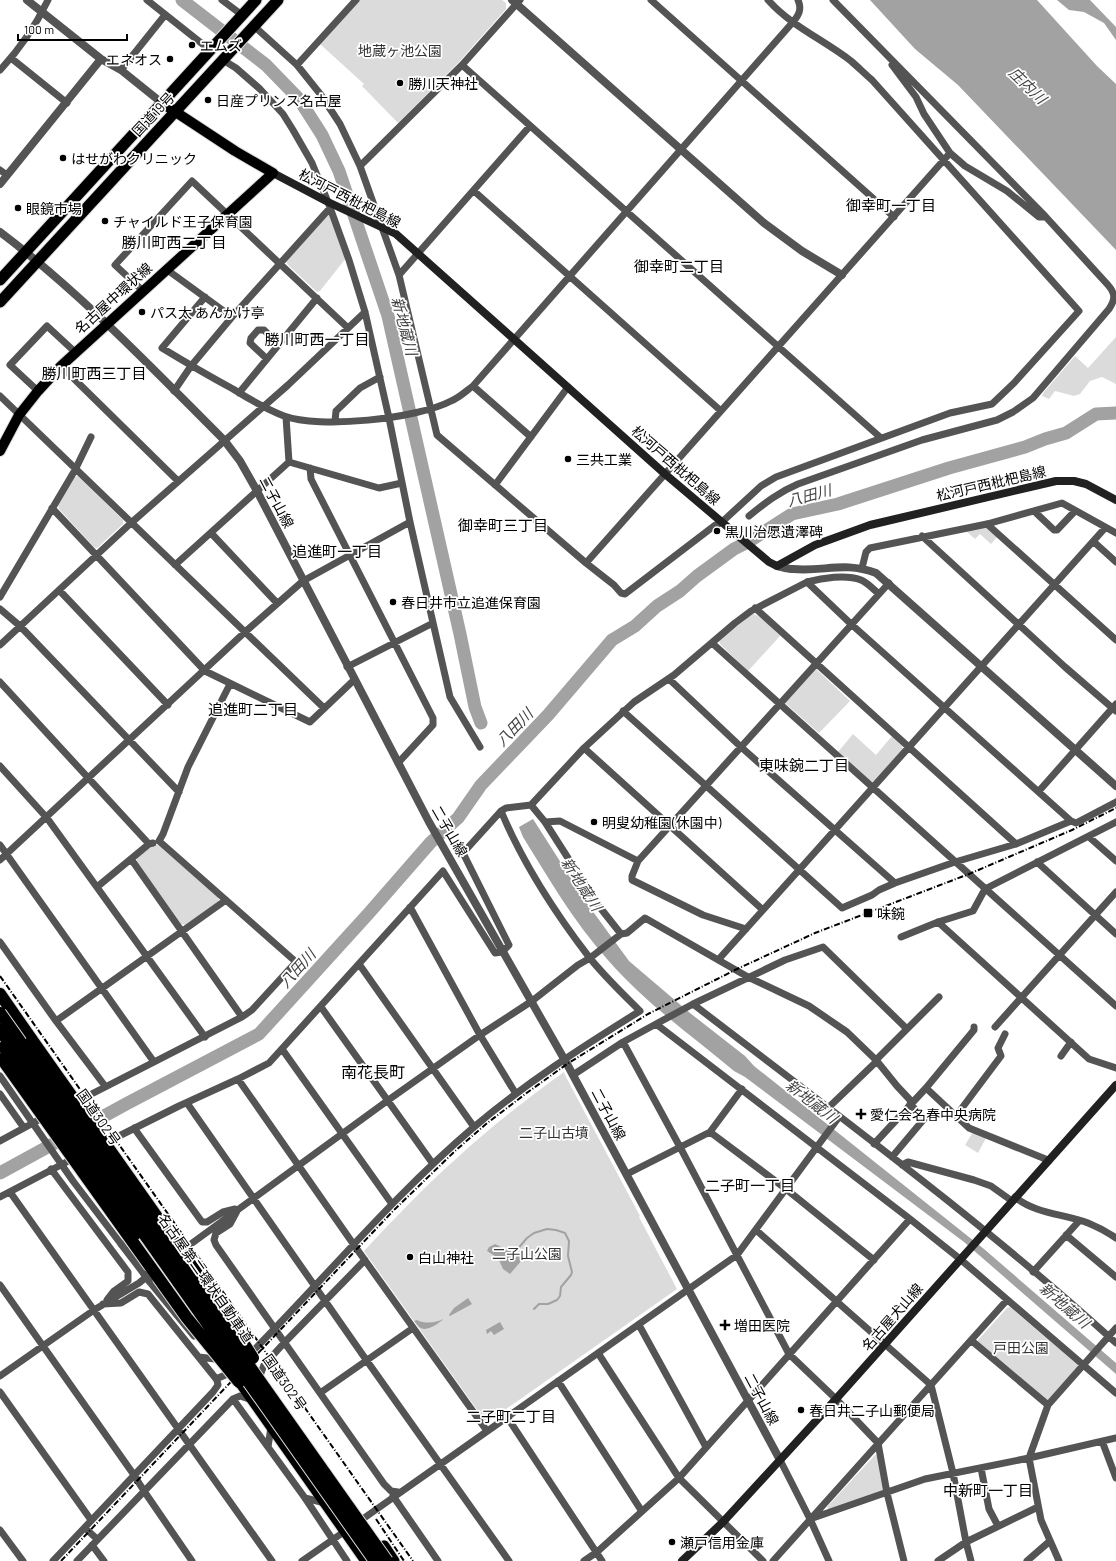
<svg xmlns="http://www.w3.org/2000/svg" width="1116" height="1561" viewBox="0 0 1116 1561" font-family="Barlow,'Noto Sans JP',sans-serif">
  <rect width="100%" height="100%" fill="#fff"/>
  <path fill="#dbdbdb" d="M359 0H502L506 3V9L458 63 398 123 362 86 364 84 320 44Z
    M328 215H330L346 258 320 291 317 292 287 264V261Z
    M1116 337V384L1102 377 1090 381 1080 394 1074 396 1055 391 1049 399 1042 396 1044 392 1075 356 1088 368Z
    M78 476 123 520V524L97 548 94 547 59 509 58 505 74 477Z
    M987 525 998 536 991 544 980 534 975 539 966 531Z
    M752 614C760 614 774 630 780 636L748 671 720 644 719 641Z
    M816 669 850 701 819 733 785 703Z
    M853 734 876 755 892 736 902 746 903 749 874 782 870 781 838 752Z
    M154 845H158L218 897 219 901 185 925 181 924 137 862V858Z
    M564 1072 567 1079 640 1216 639 1217 677 1289 489 1421H485L364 1251C394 1219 424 1187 457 1158 490 1127 527 1099 564 1072Z
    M973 1132 986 1138 978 1153 965 1145Z
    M1010 1307 1079 1366 1050 1400H1046L978 1343V1340L1007 1308Z
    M875 1455H878L884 1488 882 1491 829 1510 827 1507Z"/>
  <path fill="#a2a2a2" d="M870 0H1037L1097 66 1116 84V250L958 85 915 49Z
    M1057 0H1090L1116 27V40L1104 23 1084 12 1069 10Z
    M533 819 586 902 629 961 690 1013 745 1056 754 1066 984 1249 1116 1363V1374L964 1242 745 1077 734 1071C691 1035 644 1002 607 959 574 922 549 879 523 837L519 827Z
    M495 1244 509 1251 514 1250 522 1256V1260L510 1274 503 1269 498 1258 487 1251 489 1247Z
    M468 1298 472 1304 450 1316 449 1315 454 1308Z
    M443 1319C441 1322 427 1332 421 1328 418 1327 416 1323 414 1321L417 1320C425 1324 436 1323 443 1319Z
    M500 1322 504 1329 494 1335 491 1331 487 1334 486 1330Z"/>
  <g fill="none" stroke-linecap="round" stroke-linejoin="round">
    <path stroke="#a2a2a2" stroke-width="2" d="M516 1251 527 1238 534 1233 547 1229 556 1230 565 1233 569 1241 568 1256 572 1272 571 1275 561 1287 560 1296 557 1300 548 1304H539L534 1309"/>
    <path stroke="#a2a2a2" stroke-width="13" d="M182 0 266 65 299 99 322 135 339 171 388 316 460 634 475 707 481 723
      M0 1173 126 1104 259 1034 369 913 431 842 458 818 481 785 548 715 612 640 635 626 657 606 680 591 697 576 734 549 748 542 792 514 838 504 949 468 1025 447 1045 439 1066 433 1096 414 1116 413"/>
    <defs>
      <path id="primary" d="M0 451 19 415 38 391 61 366 273 173 235 151 162 103"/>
      <path id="trunk" d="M0 280 256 0
        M0 302 278 0
        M135 1235 202 1329
        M235 1375 366 1561
        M384 1546 394 1561"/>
      <path id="motorway" d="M0 994 32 1040"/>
    </defs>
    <use href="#primary" stroke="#dbdbdb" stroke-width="12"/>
    <use href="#trunk" stroke="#dbdbdb" stroke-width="13"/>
    <use href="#motorway" stroke="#dbdbdb" stroke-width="14"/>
    <path stroke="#545454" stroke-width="7" d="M147 0 210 50
      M222 0 242 15
      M651 0 894 217
      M254 26 297 65 321 95 340 124 360 166 399 275 437 435 586 563 614 585 621 593 625 594 714 526 722 522 761 486 776 477 950 413 992 404 1014 383 1079 311 872 80C865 74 858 67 851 61 824 40 791 26 768 0
      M11 58 67 103
      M223 60 236 68 260 89 283 114 293 130 312 163 328 202 349 260 365 312 389 418 410 522 450 697 480 747
      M297 65 356 0
      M462 65 881 438
      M0 70C19 50 36 25 48 0
      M121 70 165 15
      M950 153 965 166 1007 191 1039 217H1043
      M360 166 462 65 520 0
      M0 170 7 175
      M474 191 721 411
      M166 269 232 317
      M399 275 530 126
      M143 291 115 265 192 181 348 328
      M205 297 162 348C185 362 209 376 233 389 249 399 266 409 284 416 319 429 417 419 451 401 459 398 466 391 473 386L793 22C799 15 802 9 798 0
      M267 359 250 343 251 338 258 330H264L279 345
      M61 366 178 481
      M473 386 531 437
      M38 391 10 365 47 326 75 352
      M174 391 191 366 232 317 330 208
      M239 393 317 298
      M0 396 324 708
      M286 417 289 462 379 488 402 483
      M335 421 336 411 360 388 380 377
      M310 468 311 479 433 718V725L398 763
      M495 485 568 387
      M52 508 205 671 310 722 354 680
      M1034 511 1054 530H1057L1075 511
      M749 516C765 503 779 492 798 484L922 440 997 420 1013 412 1033 398 1109 309C1115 300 1116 294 1108 285L1045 216 833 0
      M987 524 1116 640
      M211 533 277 603
      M922 536 1065 667 1116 711
      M1094 542 1116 562
      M586 563 950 153 924 114 916 97 892 65
      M175 565 289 462
      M862 568 866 552 870 548 987 524 1062 503 1116 533
      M807 582 851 624 1071 821
      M59 590 168 705
      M0 597 75 470 91 437
      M755 608 1016 844
      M0 609 20 626 179 792
      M712 643 1116 1006
      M0 645 131 523 288 385 365 312
      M347 667 433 623
      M669 679 741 747 895 883
      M0 682 149 844
      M623 711 842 908 872 895 879 890 895 883 955 862 1016 844 1071 821 1076 823 1116 802
      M584 748 763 910
      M0 766 47 818 205 1037
      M1039 791 1116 704
      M545 822 560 821 638 861 632 876V880L703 915 746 929
      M1089 837 1116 861
      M0 845 154 1062
      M131 859 242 1017
      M0 860 245 632 303 581 410 522
      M638 861 889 583
      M1037 862 1116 934
      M97 887 149 844 153 843
      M410 907 480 1035 516 1094
      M938 922 1089 1059 1116 1068
      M621 934 598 905 545 822 531 805 584 748 634 702 674 675 735 623 751 611 807 582C822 578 846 574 861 580 868 583 873 589 879 594
      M901 937 938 922 973 911 985 889 1116 822
      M0 942 56 1021 105 1086
      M718 960 799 870 1105 528
      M359 964 474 1127
      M321 1007 433 1164
      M56 1021 226 900
      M656 1024 693 1004
      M995 1027 1116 892
      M907 1029 823 947 785 960 693 1004C836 1114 983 1222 1116 1343
      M623 1042 680 1147 789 1354 836 1399 878 1443 887 1493 904 1561
      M282 1049 392 1204
      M1061 1056 1071 1042
      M876 1060 939 997
      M573 1075 623 1042 656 1024 910 1219 960 1259 1116 1393
      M238 1079 354 1245 487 1431
      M926 1088 974 1030V1027
      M0 1094 24 1128
      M74 1103 242 1017 252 1010 296 962 159 841 163 834 188 767 230 684
      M187 1103 367 1361 509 1561
      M828 1108 877 1061
      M956 1116 1001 1056 998 1048 1005 1034
      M134 1128 202 1222H207L223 1212 235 1209
      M710 1132 742 1089
      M0 1141 46 1116
      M103 1144 179 1106 238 1079 269 1063 443 871 495 953 502 952 509 945 463 853 501 811 506 808 531 805
      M874 1144 926 1088 969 1128 1043 1158 1049 1161
      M892 1157 924 1119 910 1104
      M902 1165 908 1162 974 1180 991 1186 1012 1201
      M51 1169 128 1272V1281L114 1291 107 1300
      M627 1174 710 1132 786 1189 874 1260
      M10 1192 272 1561
      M0 1197 76 1157
      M1015 1197C1035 1214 1065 1214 1088 1223 1098 1227 1107 1232 1116 1238
      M237 1211 230 1224 216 1233 214 1240 216 1245 384 1484 391 1491 398 1492
      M756 1230 931 1385 953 1473 966 1542 971 1561
      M1066 1235 1116 1277
      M121 1244 144 1274
      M184 1249 387 1101 480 1035 532 1001 578 965 590 958 621 934 627 933 645 918 748 977 809 1006 847 1032 876 1060 897 1086 912 1102
      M1033 1272 1079 1221
      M149 1281 194 1336
      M0 1285 134 1475 144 1491 192 1561
      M639 1325 706 1447
      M972 1341 1048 1405
      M248 1352H252C326 1277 394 1195 474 1127 526 1083 582 1047 640 1011 623 994 604 976 589 957 556 914 522 861 501 811
      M598 1353 679 1478 763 1561
      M199 1357 215 1359
      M261 1373 264 1365 284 1343 365 1260
      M0 1376 94 1310 139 1283 150 1274
      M216 1379 232 1372
      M558 1381 641 1510
      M0 1392 91 1520
      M320 1393 413 1328
      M233 1399 305 1498 347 1561
      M507 1417 602 1561
      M1102 1441 1116 1478
      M268 1447 271 1427
      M780 1460 810 1519 829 1561
      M981 1468 989 1509 998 1526
      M393 1496 438 1561
      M305 1498 325 1503
      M810 1519 925 1479 1029 1458 1116 1438
      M357 1523 737 1255 839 1117
      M85 1528 97 1539
      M0 1530 23 1561
      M92 1545 104 1561
      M53 1561 213 1392 218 1385 217 1380 213 1375 148 1294 139 1292 121 1303 103 1304
      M77 1561 233 1399 240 1396 252 1400
      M302 1561 348 1529
      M584 1561 597 1552 679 1478 910 1219
      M773 1561 1007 1300
      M938 1561 966 1542 1038 1507
      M1027 1561 1050 1541
      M1059 1561 1041 1520 1029 1458 1048 1405 1116 1328"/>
    <path stroke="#545454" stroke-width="8" d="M27 0 101 59 121 70 162 103
      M512 0 764 223 802 251 842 275
      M0 184 101 59
      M0 232C81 293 152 368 224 440L240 461 257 491 429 822 567 1064 780 1460
      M777 566C782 567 787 569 793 569 824 572 844 561 876 573L1116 786"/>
    <path stroke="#212121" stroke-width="8" d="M273 173 328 202 396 234 665 474 769 562 777 566 815 545 870 525 1056 481H1074L1086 484 1116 500
      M682 1561 723 1522 836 1399 1116 1085"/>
    <use href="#primary" stroke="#000" stroke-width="10"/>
    <use href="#trunk" stroke="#000" stroke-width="11"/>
    <use href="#motorway" stroke="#000" stroke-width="12"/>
    <path stroke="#000" stroke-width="2" stroke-dasharray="6 2 1 2" stroke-linecap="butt" d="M0 976 413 1561
      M376 1519 404 1561
      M61 1561 393 1211 455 1151 486 1124 528 1092 567 1064 648 1014 735 970 815 933 969 874 1072 830 1116 808"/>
    <defs>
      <path id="trunk-bridge" d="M3 1047 135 1235"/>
      <path id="motorway-bridge" d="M0 1013 387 1561
        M0 1030 375 1561
        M32 1040 215 1299 253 1358
        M2 1059 187 1318 239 1382"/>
    </defs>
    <use href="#trunk-bridge" stroke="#dbdbdb" stroke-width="13" stroke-linecap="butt"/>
    <use href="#motorway-bridge" stroke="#dbdbdb" stroke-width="14" stroke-linecap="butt"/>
    <path stroke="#545454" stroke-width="7" d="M0 1076 73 1181 121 1244
      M144 1274 149 1281"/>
    <use href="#trunk-bridge" stroke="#000" stroke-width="11"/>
    <use href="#motorway-bridge" stroke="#000" stroke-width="12"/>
  </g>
  <g fill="#000" stroke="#fff" stroke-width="1.5">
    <circle cx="192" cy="45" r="4"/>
    <circle cx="170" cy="59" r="4"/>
    <circle cx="400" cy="83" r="4"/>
    <circle cx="208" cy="100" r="4"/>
    <circle cx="63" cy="158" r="4"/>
    <circle cx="18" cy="208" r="4"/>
    <circle cx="105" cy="221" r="4"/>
    <circle cx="142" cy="312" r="4"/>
    <circle cx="568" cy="459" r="4"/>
    <circle cx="717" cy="531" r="4"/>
    <circle cx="393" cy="602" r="4"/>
    <circle cx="594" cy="822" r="4"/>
    <rect x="863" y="908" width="10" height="10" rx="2"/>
    <path d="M859 1108h4v4h4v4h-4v4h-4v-4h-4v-4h4z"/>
    <circle cx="410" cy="1257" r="4"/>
    <path d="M723 1319h4v4h4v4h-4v4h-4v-4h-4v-4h4z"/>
    <circle cx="801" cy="1410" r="4"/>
    <circle cx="672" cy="1542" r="4"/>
  </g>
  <g text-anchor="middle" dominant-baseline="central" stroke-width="3.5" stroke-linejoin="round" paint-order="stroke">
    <g font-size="14" fill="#000" stroke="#fff" text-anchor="start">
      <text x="200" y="45">エムズ</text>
      <text x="162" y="59" text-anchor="end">エネオス</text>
      <text x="408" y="83">勝川天神社</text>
      <text x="216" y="100">日産プリンス名古屋</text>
      <text x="71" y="158">はせがわクリニック</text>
      <text x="26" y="208">眼鏡市場</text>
      <text x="113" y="221">チャイルド王子保育園</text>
      <text x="150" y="312">パス太 あんかけ亭</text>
      <text x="576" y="459">三共工業</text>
      <text x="725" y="531">黒川治愿遺澤碑</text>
      <text x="401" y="602">春日井市立追進保育園</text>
      <text x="602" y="822">明叟幼稚園(休園中)</text>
      <text x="877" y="913">味鋺</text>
      <text x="870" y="1114">愛仁会名春中央病院</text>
      <text x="418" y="1257">白山神社</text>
      <text x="734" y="1325">増田医院</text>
      <text x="809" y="1410">春日井二子山郵便局</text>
      <text x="680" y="1542">瀬戸信用金庫</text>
    </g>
    <g font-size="14" fill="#323232" stroke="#fff">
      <text x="400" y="50">地蔵ヶ池公園</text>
      <text x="554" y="1132">二子山古墳</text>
      <text x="527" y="1253">二子山公園</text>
      <text x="1021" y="1347">戸田公園</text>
    </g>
    <g font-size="14" fill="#000" stroke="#fff">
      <text transform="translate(153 114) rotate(-47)">国道19号</text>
      <text transform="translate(350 198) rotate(27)">松河戸西枇杷島線</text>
      <text transform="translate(113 298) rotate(-42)">名古屋中環状線</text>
      <text transform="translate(676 465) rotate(41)">松河戸西枇杷島線</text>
      <text transform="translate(991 483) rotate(-13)">松河戸西枇杷島線</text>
      <text transform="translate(277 502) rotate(62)">二子山線</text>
      <text transform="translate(450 831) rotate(60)">二子山線</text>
      <text transform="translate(609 1114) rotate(62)">二子山線</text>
      <text transform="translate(99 1117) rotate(55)">国道302号</text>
      <text transform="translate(206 1278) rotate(55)">名古屋第二環状自動車道</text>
      <text transform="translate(892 1317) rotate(-49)">名古屋犬山線</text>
      <text transform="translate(285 1382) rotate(55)">国道302号</text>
      <text transform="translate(762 1399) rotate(62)">二子山線</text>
    </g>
    <g font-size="15" font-style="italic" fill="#434343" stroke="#fff">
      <text transform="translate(1028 85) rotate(44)">庄内川</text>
      <text transform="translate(405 326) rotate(75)">新地蔵川</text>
      <text transform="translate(809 495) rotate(-15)">八田川</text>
      <text transform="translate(514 727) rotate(-46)">八田川</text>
      <text transform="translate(582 884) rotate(57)">新地蔵川</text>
      <text transform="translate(297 968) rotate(-48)">八田川</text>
      <text transform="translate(812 1101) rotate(38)">新地蔵川</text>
      <text transform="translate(1065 1305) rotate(41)">新地蔵川</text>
    </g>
    <g font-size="15" fill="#000" stroke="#fff">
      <text x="891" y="205">御幸町一丁目</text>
      <text x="174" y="242">勝川町西二丁目</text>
      <text x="679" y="266">御幸町二丁目</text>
      <text x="317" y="339">勝川町西一丁目</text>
      <text x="94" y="373">勝川町西三丁目</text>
      <text x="503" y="525">御幸町三丁目</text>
      <text x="337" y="551">追進町一丁目</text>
      <text x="253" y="709">追進町二丁目</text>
      <text x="804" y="765">東味鋺二丁目</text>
      <text x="750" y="1185">二子町一丁目</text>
      <text x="511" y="1416">二子町二丁目</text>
      <text x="988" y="1490">中新町一丁目</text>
    </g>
    <g font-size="16" fill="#000" stroke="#fff">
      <text x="373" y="1071">南花長町</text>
    </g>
  </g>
  <path d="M18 34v6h109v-6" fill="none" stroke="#000000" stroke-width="2"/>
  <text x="24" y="34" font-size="12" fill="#000000" stroke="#ffffff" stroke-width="3" paint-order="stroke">100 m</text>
</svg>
